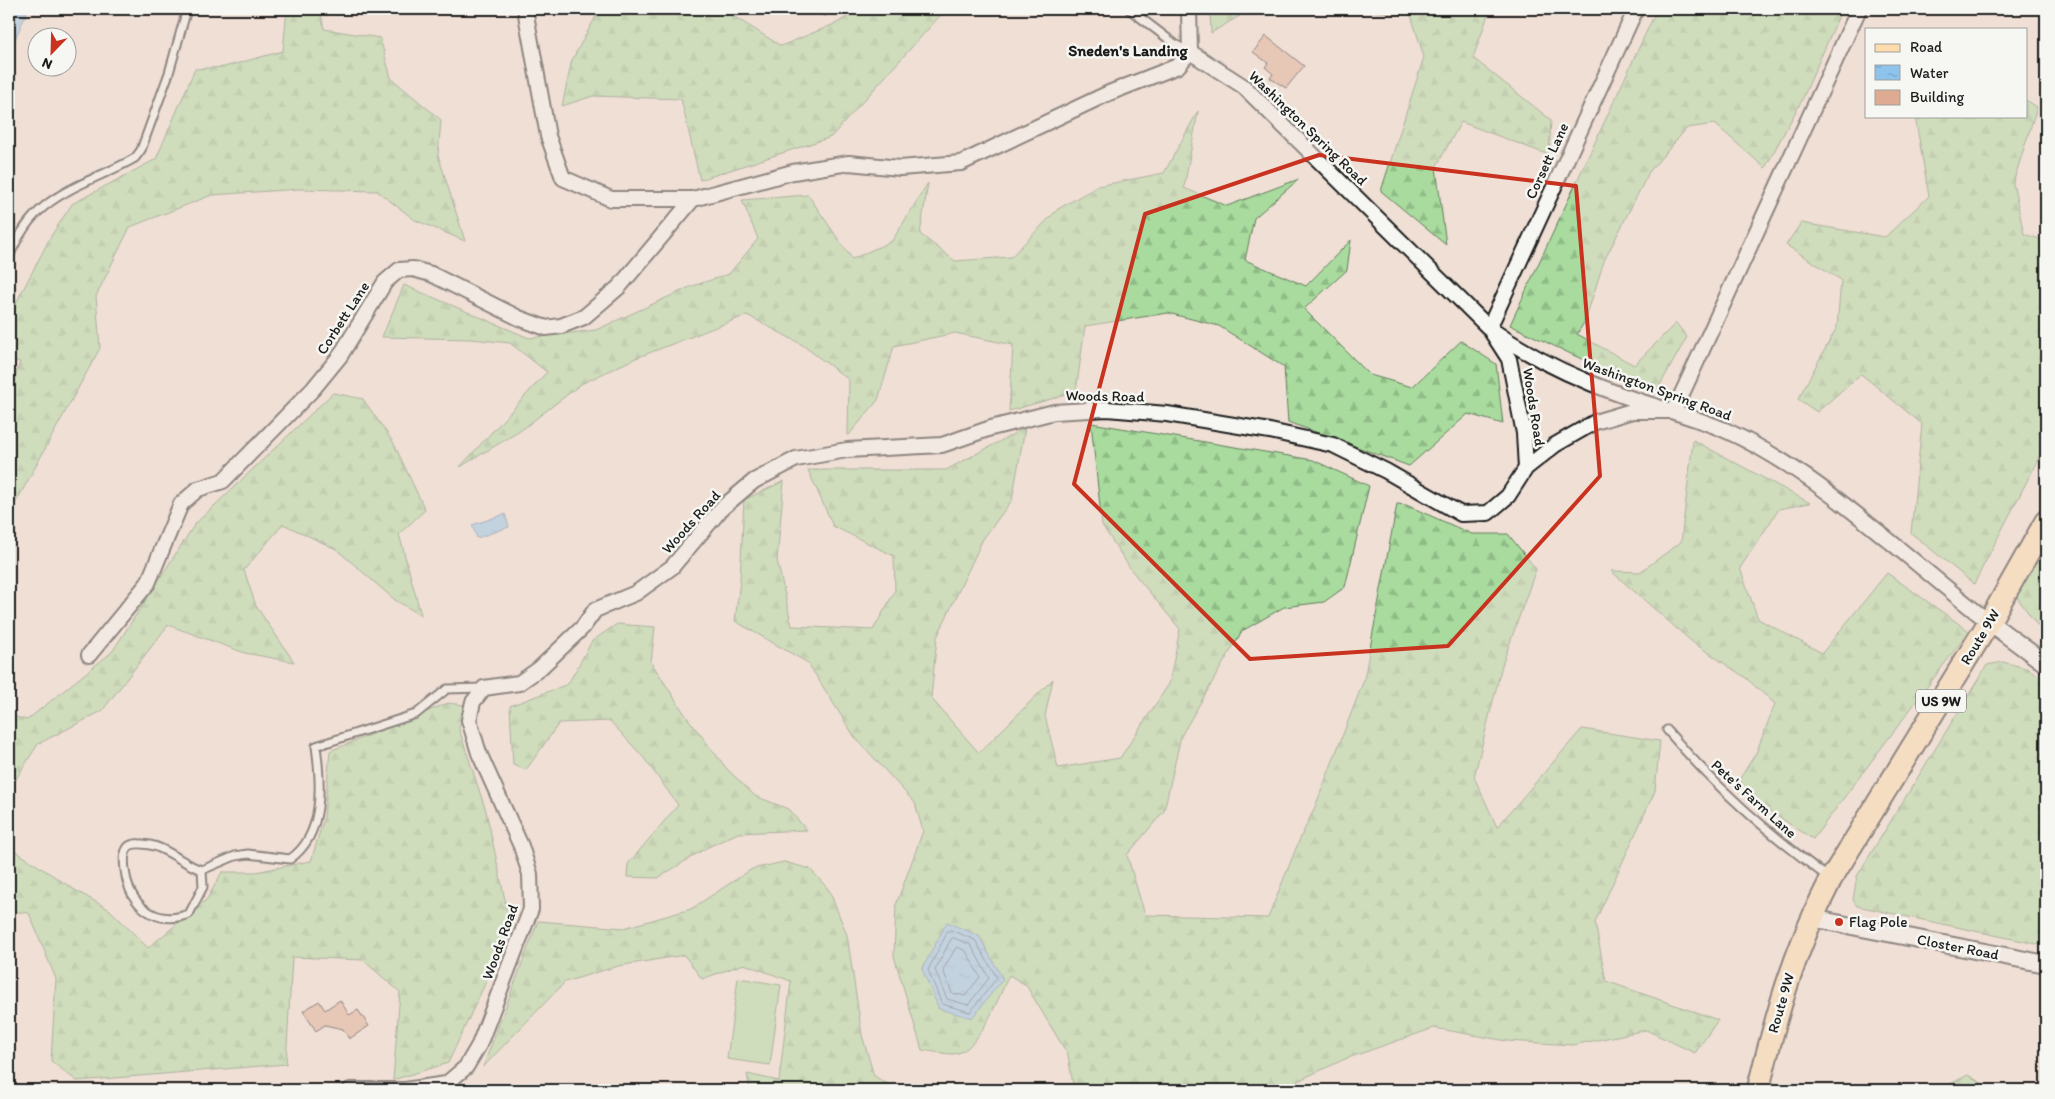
<svg xmlns="http://www.w3.org/2000/svg" width="2055" height="1099" viewBox="0 0 2055 1099" font-family="Itim,sans-serif">
  <defs>
    <pattern id="forest-firs" width="22" height="20" patternUnits="userSpaceOnUse" patternTransform="scale(1.25)"><rect width="22" height="20" fill="#a8db9d"/><path d="M5 1l3.5 6h-7zM16 11l3.5 6h-7z" fill="#90bb87"/></pattern>
    <pattern id="water-ripples" width="26" height="14" patternUnits="userSpaceOnUse" patternTransform="scale(1.25)"><rect width="26" height="14" fill="#8ec3ec"/><path d="M2 4q2-2 4 0t4 0M15 11q2-2 4 0t4 0" fill="none" stroke="#7aa7ca"/></pattern>
  </defs>
  <rect width="100%" height="100%" fill="#efdfd5"/>
  <filter id="ink" filterUnits="userSpaceOnUse"><feTurbulence type="fractalNoise" baseFrequency=".02" numOctaves="2"/><feDisplacementMap in="SourceGraphic" scale="10" xChannelSelector="R" yChannelSelector="G"/><feConvolveMatrix kernelMatrix="1 2 1 2 8 2 1 2 1" color-interpolation-filters="sRGB"/></filter>
  <g filter="url(#ink)">
    <path fill="url(#forest-firs)" stroke="#627c5c" d="M287 9H320L324 29 380 38 391 78 441 120 438 155 465 241 415 220 377 191 299 189 212 195 130 227 96 296 100 348 9 515V396L20 362 9 359V309L15 305 51 236 72 204 156 159 195 69 224 67 283 51Z
      M600 9H722L781 46 837 23 860 9H946L831 137 700 180 681 99 593 96 562 106 572 60Z
      M1210 9H1251L1211 33Z
      M1355 9H1495L1489 12 1473 58 1551 120 1549 155 1461 122 1436 167 1446 245 1381 191 1424 57 1411 15Z
      M1657 9H1842L1802 100 1765 168 1715 124 1687 128 1649 172 1604 261 1585 321 1577 334 1634 365 1676 323 1687 337 1655 394 1510 325Z
      M2026 100 2037 107 2013 183 2024 234 2046 241V444L1974 584 1911 533 1922 424 1861 374 1817 412 1798 399 1837 327 1841 280 1786 245 1801 223 1885 237 1929 196 1915 116H2026Z
      M1198 111 1184 188 1227 206 1299 179 1254 218 1245 260 1306 286 1351 240 1347 270 1304 309 1370 375 1412 387 1461 341 1496 364 1503 424 1468 414 1409 466 1288 422 1284 367 1219 326 1168 313 1085 326 1076 392 1009 411 1013 345 955 333 894 346 878 400 848 436 849 380 801 344 747 315 636 358 581 384 520 431 460 467 547 372 510 343 471 339 382 337 404 285 529 338 596 330 690 287 729 274 758 239 742 200 808 195 852 259 892 241 928 183 920 234 955 261 1011 257 1058 209 1098 186 1164 173Z
      M333 393 363 399 393 442 425 510 399 534 421 615 395 600 336 549 283 524 244 570 256 606 294 662 245 653 168 625 102 711 38 744 9 790V715L27 720 112 652 195 524Z
      M1091 423 1313 460 1369 486 1345 587 1324 602 1284 607 1242 631 1181 736 1164 811 1127 855 1145 915 1268 918 1299 841 1315 807 1364 680 1397 504 1406 505 1472 534H1508L1536 569 1502 665 1474 777 1497 827 1582 729 1660 741 1655 791 1595 922 1606 981 1718 1020 1695 1053 1646 1030 1573 1045 1507 1041 1434 1028 1345 1059 1278 1090H1074L1068 1055 1026 985 1009 975C999 996 979 1053 953 1054 943 1054 931 1051 922 1050L894 956 896 905 923 831 915 803 854 736 808 663 735 621 740 581 744 500 784 481 777 560 792 626 873 630 895 591 894 556 833 526 808 470H946L1025 428 1012 500 983 539 937 637 931 698 979 753 1053 679 1045 716 1058 768 1120 758 1169 684 1180 629 1132 571 1102 525Z
      M1693 440 1810 503 1779 509 1740 568 1758 619 1822 653 1887 573 1969 631 1813 839 1734 788 1756 753 1775 704 1746 678 1691 641 1611 571 1640 572 1681 542Z
      M2046 530V637L2013 592Z
      M617 624 655 627 651 662 686 716 727 769 755 796 788 809 807 830 738 833 706 848 658 878 627 877 628 864 678 805 644 758 610 721 559 723 526 770 513 765 510 706 568 684 592 641Z
      M2003 662 2029 669 2046 681V946L1857 906 1853 900 1857 876 1987 665Z
      M448 703 464 705 459 729 486 811 511 928 448 1063 393 1080 400 992 363 960 292 957 286 1064 77 1081 51 1061 56 979 29 913 9 911V847L75 890 110 910 148 948 207 899 222 872H256L311 861 324 818 330 751Z
      M784 862 810 869 829 890 847 935 862 1035 874 1076 898 1090H750L747 1074 779 1081 791 981 744 964 702 979 684 955 618 966 565 982 483 1067 538 921 624 928 691 909 752 869Z
      M1968 1075 1993 1090H1938Z"/>
    <path fill="#a8db9d" stroke="#627c5c" d="M738 978 781 985 770 1065 727 1059Z"/>
    <path fill="url(#water-ripples)" stroke="#608099" d="M9 9H28L10 51H9Z
      M505 514 509 527 477 538 472 525Z
      M947 922 979 936 1003 979 972 1018 939 1009 922 969Z"/>
    <g fill="none" stroke-linecap="round" stroke-linejoin="round">
      <path stroke="#4a5f6f" stroke-width="1" d="M951 930 975 940 997 978 970 1012 942 1004 928 970 948 931Z
        M954 938 971 945 989 978 968 1005 947 999 935 970 951 939Z
        M957 947 966 951 980 977 965 996 952 993 943 970Z"/>
    </g>
    <path fill="#deaa91" stroke="#1c1c1c" d="M801 9H828L826 16Z
      M1266 36 1304 66 1286 88 1270 78 1273 74 1265 67 1268 63 1253 52Z
      M340 1000 349 1015 358 1010 369 1026 349 1039 343 1029 325 1025 316 1031 303 1011 319 1001 325 1010Z"/>
    <g fill="none" stroke-linecap="round" stroke-linejoin="round">
      <defs>
        <path id="service" d="M1129 9 1175 44 1190 52
          M9 257C16 241 24 225 38 212 64 187 104 176 135 158L141 150 169 73 187 9
          M1667 730C1717 789 1767 832 1829 878
          M202 870 203 887 189 914C154 927 129 904 125 870 124 862 123 853 128 847 133 842 143 844 150 845 168 848 184 865 202 870L235 856 248 854 290 859C325 835 321 783 316 746L416 714 447 689 483 688
          M446 1084 459 1090"/>
        <path id="minor" d="M525 9 548 136 563 178 611 199H693L793 172 849 163 900 168 961 163 1109 93 1178 66 1190 52 1243 86 1489 328C1527 355 1572 377 1616 393 1653 407 1691 415 1727 431 1820 473 1908 560 1989 622
          M1189 9 1190 52
          M1526 468 1524 433 1509 359 1489 328 1636 9
          M89 655 148 583 181 504 198 489 223 481 313 389 340 356 385 282 399 270 413 269 431 274 519 318 546 328 561 326 584 317 619 287 693 199
          M350 1090H405L446 1084 466 1067 479 1045 531 909 530 874 521 846 479 753 469 720 473 702 484 688 519 683 539 669 583 627 595 610 636 593 672 567 722 508 754 481 796 459 847 450 942 445 991 428 1054 412 1107 409 1167 414 1270 431 1333 445 1386 471 1461 514 1488 513 1508 496 1526 468 1555 445 1595 422 1632 411H1674L1859 9"/>
        <path id="tertiary" d="M1989 622 2046 664
          M1811 918 2046 964"/>
        <path id="primary" d="M1758 1090C1777 1012 1794 951 1831 879L1989 622 2046 521"/>
      </defs>
      <use href="#service" stroke="#1c1c1c" stroke-width="11"/>
      <use href="#minor" stroke="#1c1c1c" stroke-width="18"/>
      <use href="#tertiary" stroke="#1c1c1c" stroke-width="20"/>
      <use href="#primary" stroke="#1c1c1c" stroke-width="25"/>
      <use href="#service" stroke="#f6f6f2" stroke-width="7"/>
      <use href="#minor" stroke="#f6f6f2" stroke-width="14"/>
      <use href="#tertiary" stroke="#f6f6f2" stroke-width="16"/>
      <use href="#primary" stroke="#fddcac" stroke-width="21"/>
    </g>
  </g>
  <path d="M0 0H2055V1099H0ZM1319 155 1576 186 1600 476 1448 646 1250 659 1074 484 1145 214Z" fill="#efdfd5" fill-opacity=".55" fill-rule="evenodd"/>
  <path fill="none" stroke="#c8321e" stroke-width="4" stroke-linejoin="round" d="M1319 155 1576 186 1600 476 1448 646 1250 659 1074 484 1145 214Z"/>
  <circle fill="#c8321e" stroke="#f6f6f2" stroke-width="2" cx="1839" cy="922" r="5"/>
  <g text-anchor="middle" dominant-baseline="central" stroke-width="5" stroke-linejoin="round" paint-order="stroke">
    <rect fill="#f6f6f2" stroke="#5d5d5c" stroke-width="1" x="1916" y="689.5" width="50" height="23" rx="4"/>
    <g font-size="14" font-weight="bold" fill="#1c1c1c">
      <text x="1941" y="701">US 9W</text>
    </g>
    <g font-size="15" fill="#1c1c1c" stroke="#f6f6f2">
      <text transform="translate(1308 128) rotate(44)">Washington Spring Road</text>
      <text transform="translate(1547 161) rotate(-65)">Corsett Lane</text>
      <text transform="translate(343 318) rotate(-57)">Corbett Lane</text>
      <text transform="translate(1657 389) rotate(20)">Washington Spring Road</text>
      <text transform="translate(1105 396) rotate(1)">Woods Road</text>
      <text transform="translate(1534 407) rotate(81)">Woods Road</text>
      <text transform="translate(691 522) rotate(-48)">Woods Road</text>
      <text transform="translate(1980 637) rotate(-59)">Route 9W</text>
      <text transform="translate(1754 799) rotate(42)">Pete's Farm Lane</text>
      <text transform="translate(500 942) rotate(-70)">Woods Road</text>
      <text transform="translate(1958 947) rotate(11)">Closter Road</text>
      <text transform="translate(1781 1003) rotate(-74)">Route 9W</text>
    </g>
    <g font-size="15" fill="#1c1c1c" stroke="#f6f6f2" text-anchor="start">
      <text x="1849" y="922">Flag Pole</text>
    </g>
    <g font-size="16" font-weight="bold" fill="#1c1c1c" stroke="#f6f6f2">
      <text x="1128" y="50">Sneden's Landing</text>
    </g>
  </g>
  <rect width="2055" height="1099" fill="none" stroke="#f6f6f2" stroke-width="30"/>
  <rect x="15" y="15" width="2025" height="1069" fill="none" stroke="#1c1c1c" stroke-width="2" filter="url(#ink)"/>
  <rect x="1865" y="28" width="162" height="90" fill="#f6f6f2" stroke="#9f9f9c"/>
  <rect x="1875" y="44" width="25" height="8" fill="#fddcac" stroke="#9f9f9c"/>
  <text x="1910" y="52" font-size="15" fill="#1c1c1c">Road</text>
  <rect x="1875" y="65" width="25" height="15" fill="url(#water-ripples)" stroke="#9f9f9c"/>
  <text x="1910" y="78" font-size="15" fill="#1c1c1c">Water</text>
  <rect x="1875" y="90" width="25" height="15" fill="#deaa91" stroke="#9f9f9c"/>
  <text x="1910" y="102" font-size="15" fill="#1c1c1c">Building</text>
  <g transform="translate(52 52) rotate(203)"><circle r="24" fill="#f6f6f2" stroke="#9f9f9c"/>
  <path d="M0-4L9 19L0 12L-9 19Z" fill="#c8321e"/>
  <text y="-8" font-size="14" font-weight="bold" text-anchor="middle" fill="#1c1c1c">N</text>
  </g>
</svg>
